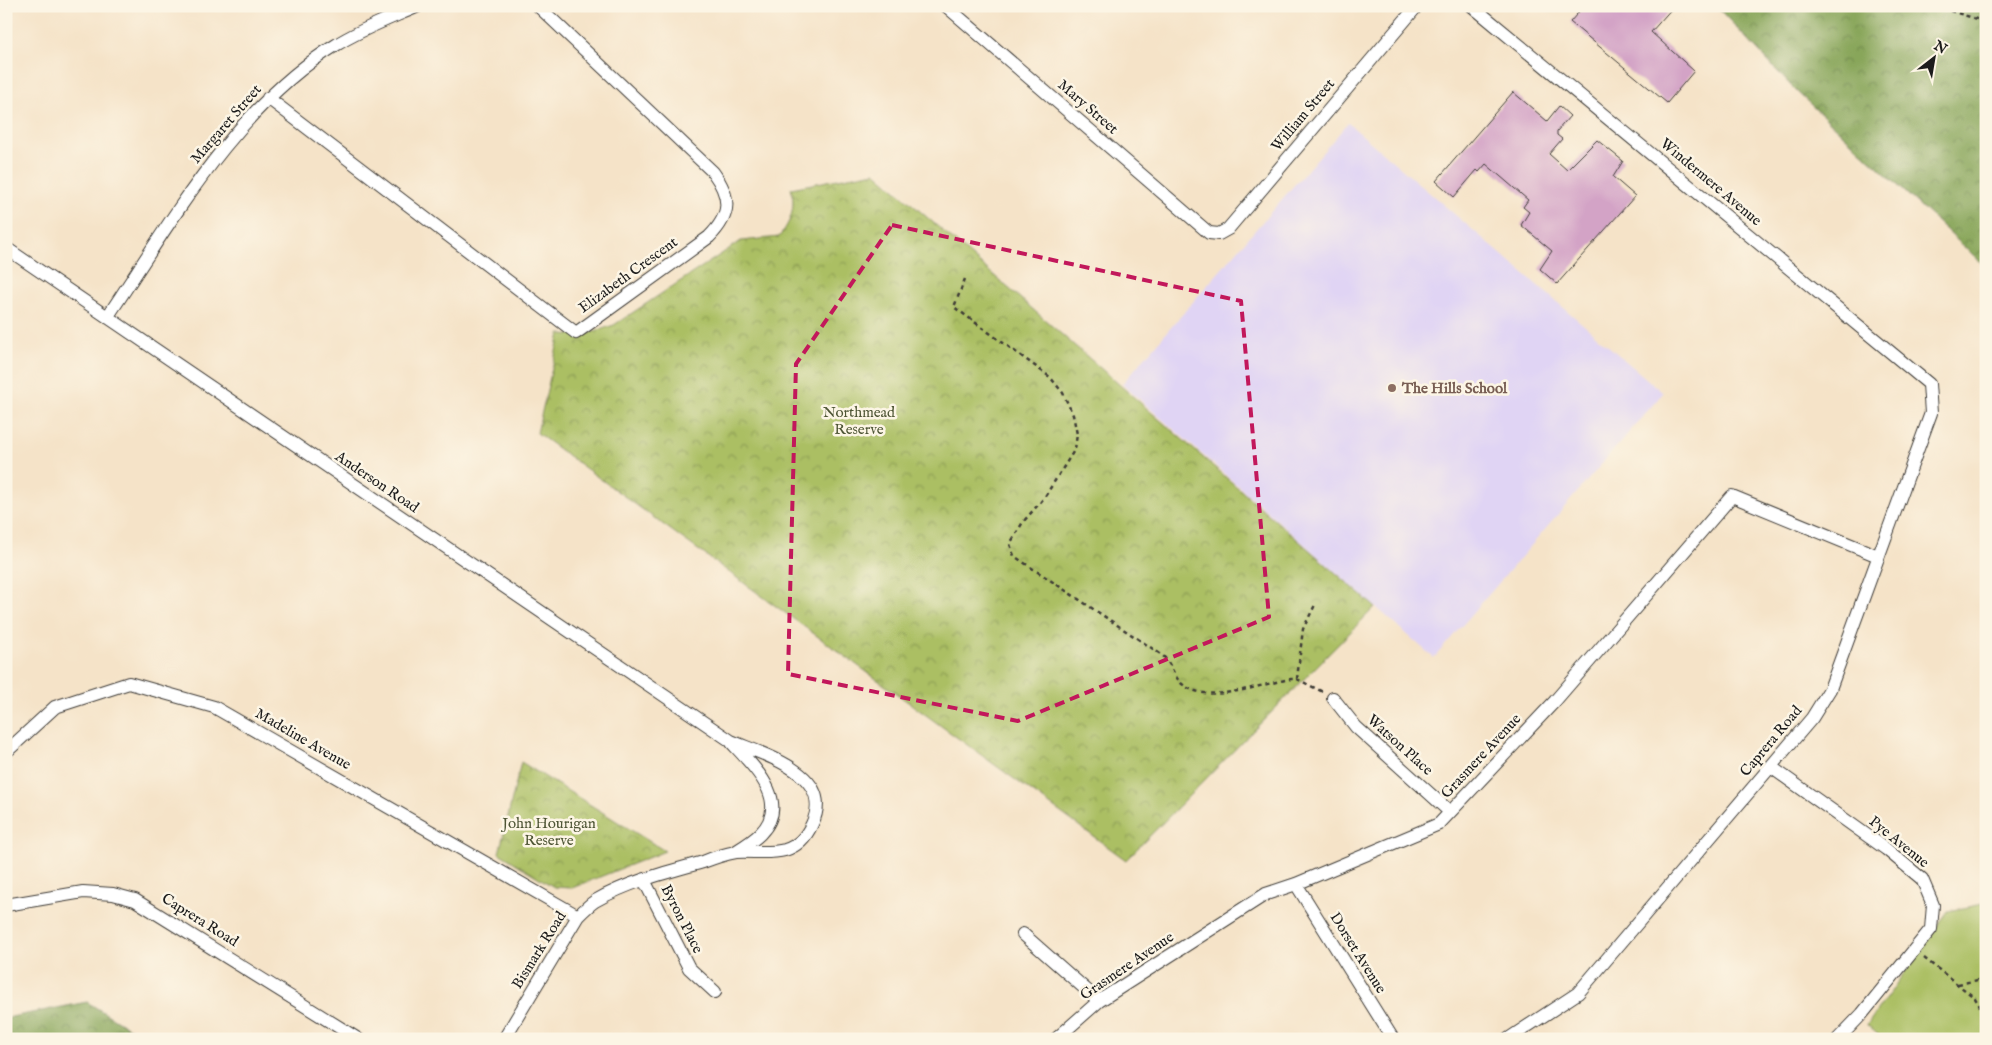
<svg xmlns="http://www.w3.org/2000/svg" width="1992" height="1045" viewBox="0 0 1992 1045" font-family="'IM FELL English',serif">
  <defs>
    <pattern id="forest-crowns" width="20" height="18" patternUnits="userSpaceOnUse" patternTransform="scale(1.25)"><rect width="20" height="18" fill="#88a65a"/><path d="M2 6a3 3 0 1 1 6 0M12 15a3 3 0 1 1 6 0" fill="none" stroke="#6e864a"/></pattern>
    <pattern id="park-crowns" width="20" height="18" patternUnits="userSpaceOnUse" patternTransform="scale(1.25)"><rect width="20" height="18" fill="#abbf64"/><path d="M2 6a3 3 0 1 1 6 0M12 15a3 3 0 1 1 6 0" fill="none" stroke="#8a9a52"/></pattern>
  </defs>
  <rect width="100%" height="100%" fill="#fcf5e5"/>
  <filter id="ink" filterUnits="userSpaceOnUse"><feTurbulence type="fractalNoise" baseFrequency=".02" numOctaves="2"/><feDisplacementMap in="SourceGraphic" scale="10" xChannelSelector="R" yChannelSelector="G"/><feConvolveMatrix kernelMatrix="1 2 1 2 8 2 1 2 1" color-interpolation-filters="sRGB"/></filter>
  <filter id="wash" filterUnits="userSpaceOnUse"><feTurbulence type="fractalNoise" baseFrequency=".0096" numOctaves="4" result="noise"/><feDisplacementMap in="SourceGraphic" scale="20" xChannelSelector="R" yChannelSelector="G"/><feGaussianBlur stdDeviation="1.12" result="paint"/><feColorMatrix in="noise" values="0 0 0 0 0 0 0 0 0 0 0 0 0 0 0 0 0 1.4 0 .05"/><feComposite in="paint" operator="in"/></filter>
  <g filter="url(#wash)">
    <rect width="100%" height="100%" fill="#f5e3c8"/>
    <path fill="#e0d4f4" d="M1348 123 1663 393 1434 658 1122 384Z"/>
    <path fill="#abbf64" stroke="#646e40" d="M1986 900V1039H1883L1867 1025 1948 911 1983 904Z"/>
    <path fill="url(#forest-crowns)" stroke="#52613b" d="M1716 6H1986V267L1796 91Z
      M87 1002 147 1039H6V1018Z"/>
    <path fill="url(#park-crowns)" stroke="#646e40" d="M875 172 1375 607 1126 860 537 433 560 334 584 335 614 325 741 241 779 237C791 222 796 208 791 188Z
      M521 762 665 851 572 888 554 887 499 853Z"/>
    <g id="blocks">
      <path fill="#d3a3c6" d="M1584 6H1674L1651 32 1694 71 1667 103 1570 22Z
        M1513 92 1547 121 1559 106 1570 116 1557 131V135L1562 139 1549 154 1567 170 1597 140 1623 161 1613 177 1635 196 1557 284 1540 269 1552 251 1521 225 1529 212 1523 207 1528 200 1486 164 1479 172 1477 170 1454 197 1436 181Z"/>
    </g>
  </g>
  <g filter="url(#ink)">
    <use href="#blocks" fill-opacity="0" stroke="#3d3a36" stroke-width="1"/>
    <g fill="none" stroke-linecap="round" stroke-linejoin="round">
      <defs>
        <path id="street" d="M946 6 1209 233 1219 234 1228 229 1417 6
          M1472 6 1929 384 1931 413 1830 689 1812 718 1578 993 1508 1039
          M268 98 576 333 709 237C732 214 731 197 713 172L538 6
          M6 248 731 741C764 755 836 774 812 824 807 835 798 846 785 850 770 854 752 851 736 852 725 854 713 858 703 862 667 872 628 882 595 901 589 905 583 911 578 916L504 1039
          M108 316C171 222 236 106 336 45 361 29 391 18 418 6
          M1333 698 1356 727 1450 812
          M732 743C754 767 792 802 760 834 753 841 743 847 735 852
          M6 752 55 707 129 683 214 707 578 916
          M1771 767 1886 849 1922 879 1933 905 1931 929 1862 1014 1838 1039
          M644 880 689 968 715 992
          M1296 884 1393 1039
          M6 905 83 892 113 894 135 900 358 1039
          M1023 934 1099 1001
          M1056 1039 1099 1001 1266 894 1296 884 1439 824 1555 701 1732 496 1878 556"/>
      </defs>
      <use href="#street" stroke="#3d3a36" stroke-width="14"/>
      <path stroke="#3d3a36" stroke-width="2.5" stroke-dasharray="4 4" stroke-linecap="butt" d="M1935 6 1986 22
        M965 279 954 307 1050 377 1063 393 1073 415 1077 434 1075 449 1044 498 1023 522 1010 544 1014 556 1162 655C1171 663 1173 675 1181 683 1207 707 1262 683 1291 679H1297L1323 692
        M1297 679 1303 629 1315 605
        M1924 958 1975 998 1986 1017
        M1958 984 1978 980 1986 972"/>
      <use href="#street" stroke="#fff" stroke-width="12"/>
    </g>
  </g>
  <path fill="none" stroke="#c2185b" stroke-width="4" stroke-dasharray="10 6" stroke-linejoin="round" d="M892 225 1241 301 1269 617 1018 721 788 674 796 364Z"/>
  <circle fill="#8d6e63" stroke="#fcf5e5" stroke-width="2" cx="1392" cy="388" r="5"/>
  <g text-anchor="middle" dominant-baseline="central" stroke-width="5" stroke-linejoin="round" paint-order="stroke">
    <g font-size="15" fill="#1c1c1c" stroke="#fcf5e5">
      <text transform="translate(1088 107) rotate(41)">Mary Street</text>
      <text transform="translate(1303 115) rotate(-50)">William Street</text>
      <text transform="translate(226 124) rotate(-49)">Margaret Street</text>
      <text transform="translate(1711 182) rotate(40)">Windermere Avenue</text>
      <text transform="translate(628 275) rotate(-36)">Elizabeth Crescent</text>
      <text transform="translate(377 482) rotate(34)">Anderson Road</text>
      <text transform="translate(303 739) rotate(30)">Madeline Avenue</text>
      <text transform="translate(1771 741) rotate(-50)">Caprera Road</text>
      <text transform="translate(1400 745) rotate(42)">Watson Place</text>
      <text transform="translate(1481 756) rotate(-47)">Grasmere Avenue</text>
      <text transform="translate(1899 842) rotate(39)">Pye Avenue</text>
      <text transform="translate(682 919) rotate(63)">Byron Place</text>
      <text transform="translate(200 920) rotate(32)">Caprera Road</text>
      <text transform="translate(539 950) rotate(-58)">Bismark Road</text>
      <text transform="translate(1358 953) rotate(58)">Dorset Avenue</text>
      <text transform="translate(1127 966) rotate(-34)">Grasmere Avenue</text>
    </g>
    <g font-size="15" font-weight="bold" fill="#785e54" stroke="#fcf5e5" text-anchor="start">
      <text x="1402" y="388">The Hills School</text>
    </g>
    <g font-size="15" fill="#4e5535" stroke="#fcf5e5">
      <text x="859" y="412">Northmead<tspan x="859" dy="17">Reserve</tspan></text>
      <text x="549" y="823">John Hourigan<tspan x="549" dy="17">Reserve</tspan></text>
    </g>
  </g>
  <rect width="1992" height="1045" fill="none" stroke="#fcf5e5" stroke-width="25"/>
  <g transform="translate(1934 58) rotate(31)" stroke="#fcf5e5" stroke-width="4" paint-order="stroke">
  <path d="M0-4L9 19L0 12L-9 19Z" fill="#1c1c1c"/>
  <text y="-8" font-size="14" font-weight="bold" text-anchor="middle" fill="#1c1c1c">N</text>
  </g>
</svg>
